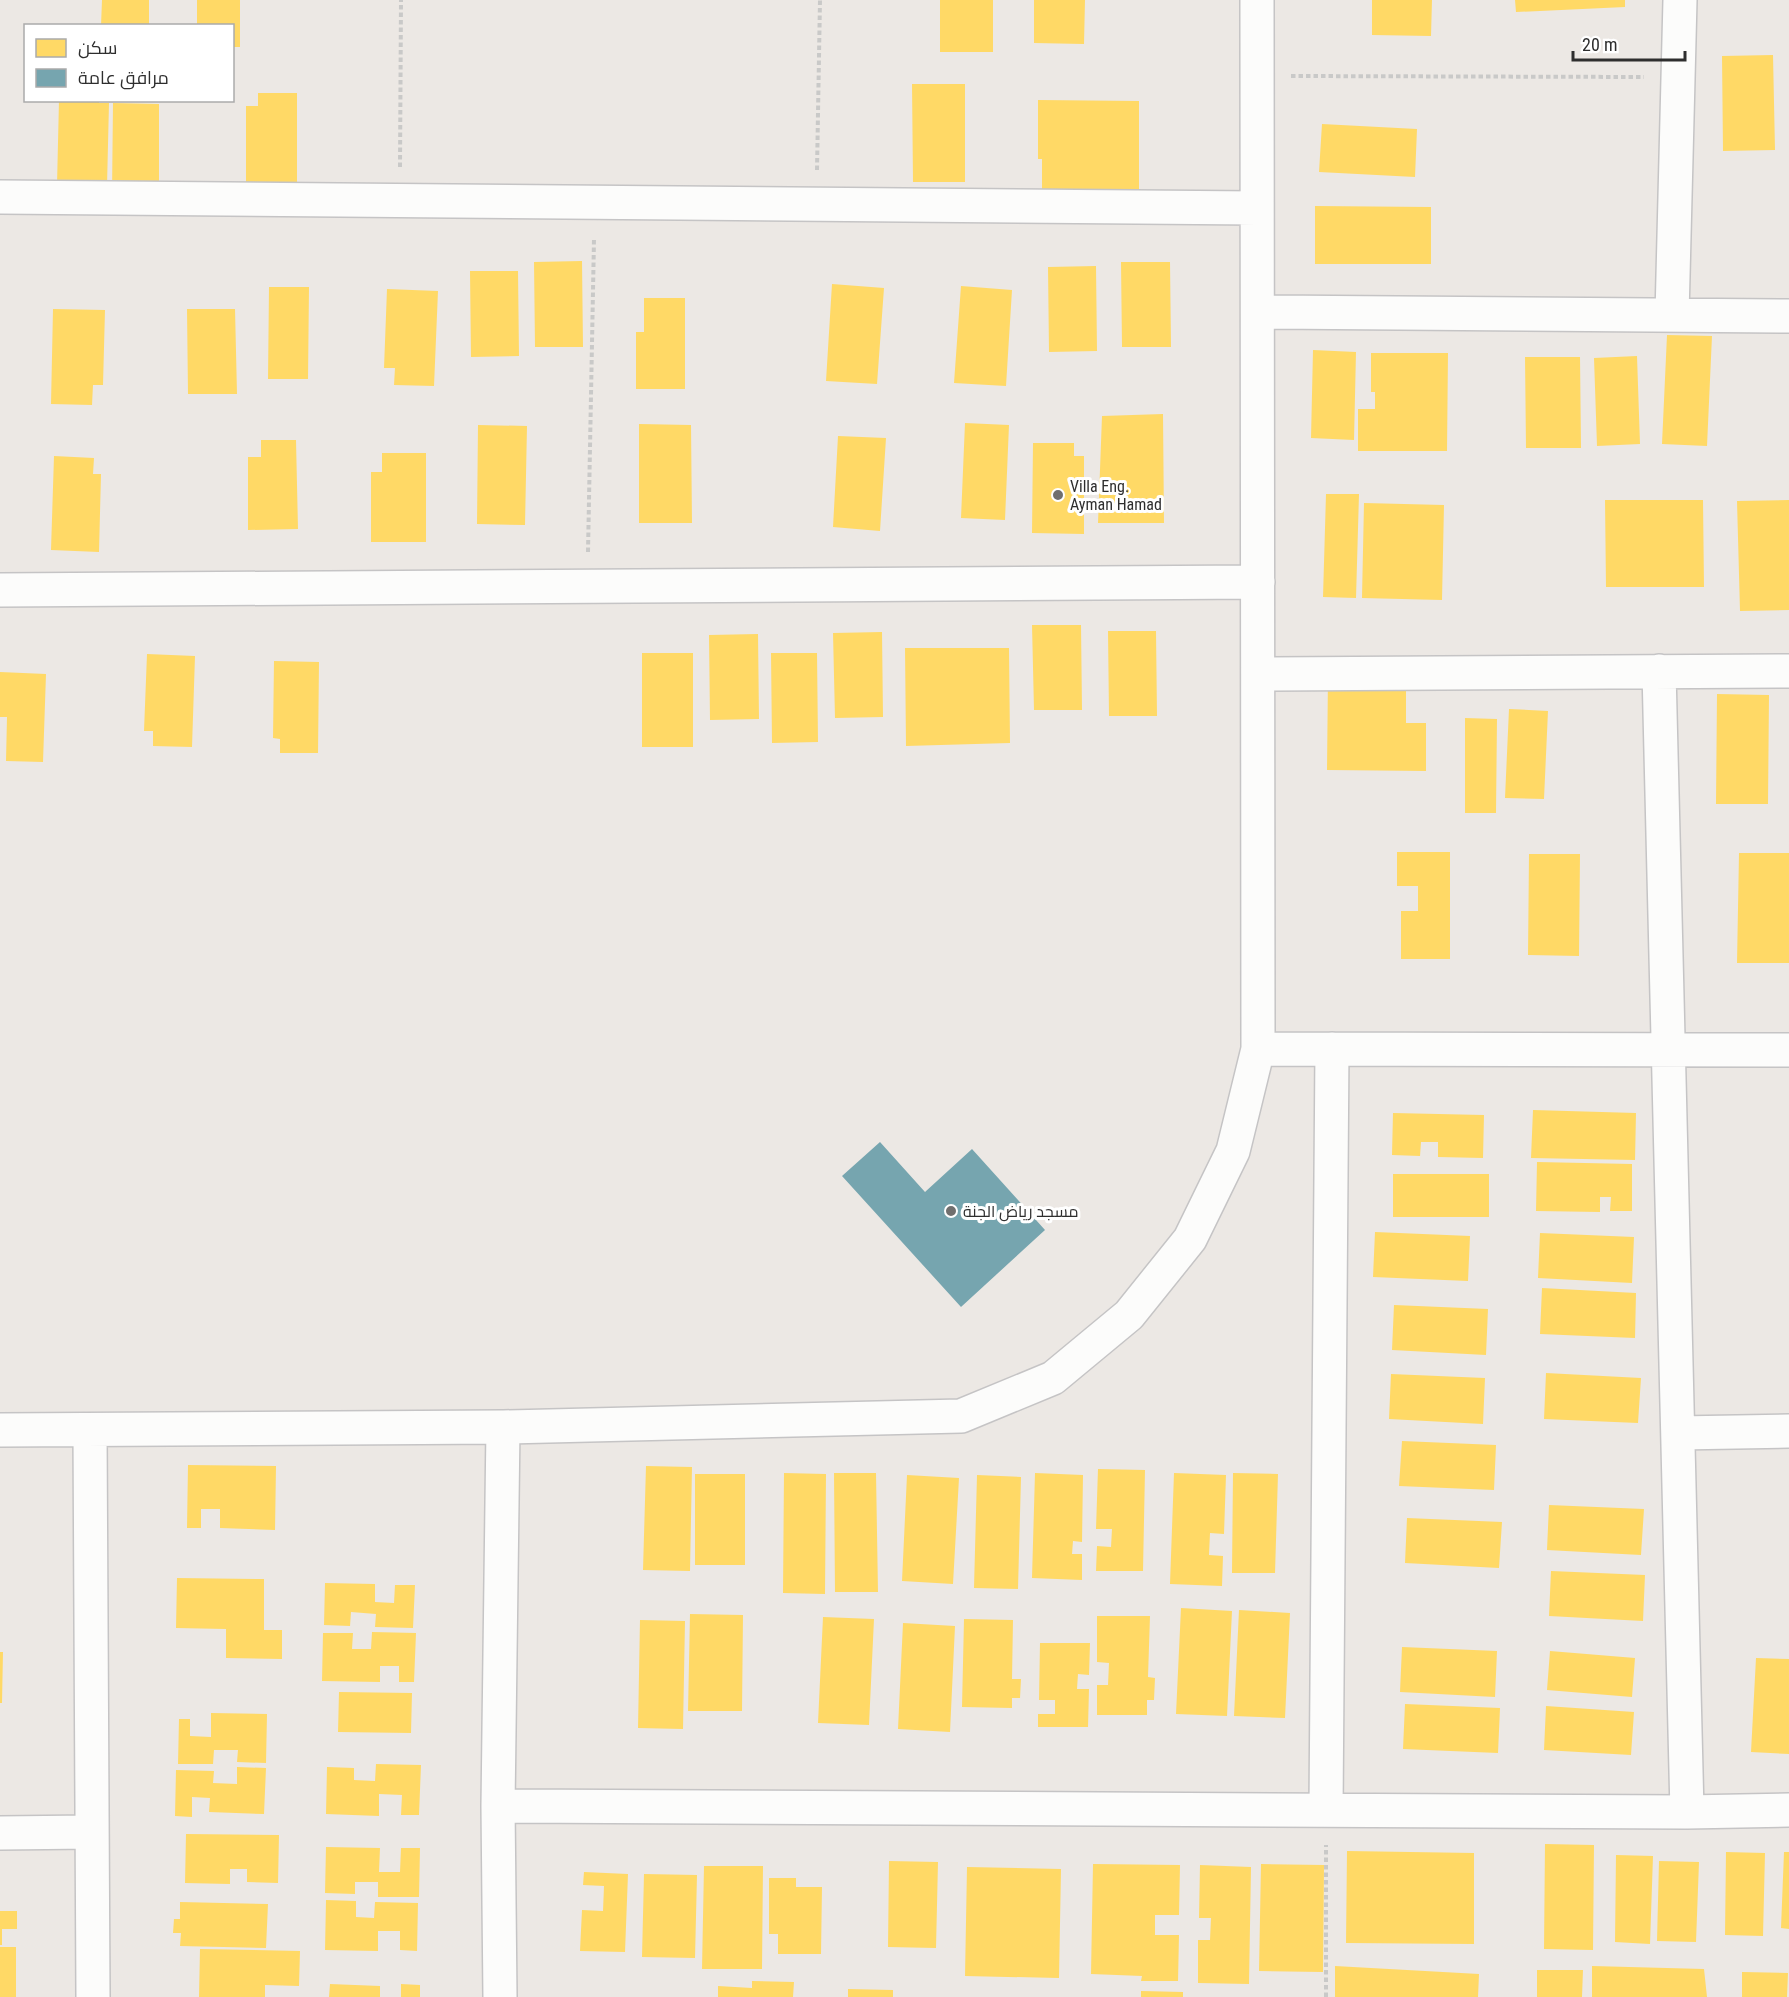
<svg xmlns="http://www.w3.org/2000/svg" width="1789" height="1997" viewBox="0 0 1789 1997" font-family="'Roboto Condensed',Cairo,sans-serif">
  <rect width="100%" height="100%" fill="#ece8e4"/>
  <path fill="#ffd966" d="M102 0H149V26H101Z
    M197 0H240V47H232V26H197Z
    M940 0H993V52H940Z
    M1034 0H1085L1084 44 1034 43Z
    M1372 0H1432L1431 36 1372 35Z
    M1515 0H1625V7L1516 12Z
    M1773 55 1775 150 1723 151 1722 56Z
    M912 84H965V182H913Z
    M258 93H297V184L246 193V106H258Z
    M59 100H99V103H109L107 186 57 185Z
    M1038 100 1139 101V193L1042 192V159H1038Z
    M113 103 159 104V194H112Z
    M1322 124 1417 129 1415 177 1319 172Z
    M1315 206 1431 207V264H1315Z
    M582 261 583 347H535L534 262Z
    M1121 262H1170L1171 347H1122Z
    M1096 266 1097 351 1049 352 1048 267Z
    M470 271H518L519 356 471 357Z
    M832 284 884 288 877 384 826 381Z
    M961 286 1012 290 1006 386 954 383Z
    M269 287H309L308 379H268Z
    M387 289 438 291 434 386 394 385 395 368H384Z
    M644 298H685V389H636V332H644Z
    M53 309 105 310 103 385H93L92 405 51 404Z
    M187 309H235L237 394H188Z
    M1667 335 1712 336 1707 446 1662 444Z
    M1313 350 1356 352 1354 440 1311 438Z
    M1371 353H1448L1447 451H1358V409H1375V392H1371Z
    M1637 356 1640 444 1597 446 1594 358Z
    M1525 357H1580L1581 448H1526Z
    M1163 414 1164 523H1098L1102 416Z
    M965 423 1009 425 1005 520 961 518Z
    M639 424 691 425 692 523H639Z
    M478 425 527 426 525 525 477 524Z
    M838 436 886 438 880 531 833 527Z
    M261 440H296L298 529 248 530V457H261Z
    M1033 443H1074V456H1084V534L1032 533Z
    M382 453H426V542H371V472H382Z
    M54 456 94 458 93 474H101L99 552 51 550Z
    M1326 494H1359L1356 598 1323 597Z
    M1605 500H1703L1704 587H1606Z
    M1789 500V610L1740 611 1737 501Z
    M1364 503 1444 505 1442 600 1362 598Z
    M1032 625H1081L1082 710H1034Z
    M1108 631H1156L1157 716H1109Z
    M882 632 883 717 835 718 833 633Z
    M758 634 759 719 710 720 709 635Z
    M905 648H1009L1010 743 906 746Z
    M642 653H693V747H642Z
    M771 653H817L818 742 772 743Z
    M147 654 195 656 192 747 153 746V731H144Z
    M274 661 319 662 318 753H280V739L273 738Z
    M0 672 46 674 43 762 6 761 7 717H0Z
    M1328 675 1406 676V723H1426V771L1327 770Z
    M1717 694 1769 695 1768 804H1716Z
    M1509 709 1548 711 1544 799 1505 798Z
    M1465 718 1497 719 1496 813H1465Z
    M1397 852H1450V959H1401V911H1418V886H1397Z
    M1739 853H1789V963H1737Z
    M1529 854H1580L1579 956 1528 955Z
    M1533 1110 1636 1113 1635 1160 1531 1158Z
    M1393 1113 1484 1115 1483 1158 1438 1157V1142H1421L1420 1156 1392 1155Z
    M1537 1162 1632 1164V1211H1610L1611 1197H1600V1212L1536 1211Z
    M1393 1174H1489V1217H1393Z
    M1375 1232 1470 1236 1468 1281 1373 1277Z
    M1540 1233 1634 1237 1632 1283 1538 1278Z
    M1542 1288 1636 1293 1635 1338 1540 1334Z
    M1394 1305 1488 1309 1486 1355 1392 1350Z
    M1546 1373 1641 1378 1638 1423 1544 1419Z
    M1391 1374 1485 1378 1483 1424 1389 1419Z
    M1402 1441 1496 1445 1494 1490 1399 1486Z
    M188 1465 276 1466 275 1530 220 1528V1509H201V1528H187Z
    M646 1466 692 1467 690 1571 643 1570Z
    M1098 1469 1145 1470 1143 1571H1096L1097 1546 1111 1547 1112 1529H1096Z
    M784 1473 826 1474 825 1594 783 1593Z
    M834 1473H876L878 1592H835Z
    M1035 1473 1083 1475 1082 1542 1073 1541 1072 1554H1082V1580L1032 1578Z
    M1174 1473 1226 1475 1224 1534 1210 1533 1209 1555 1223 1556 1222 1586 1170 1584Z
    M1233 1473 1278 1474 1275 1573H1232Z
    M695 1474H745V1565H695Z
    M907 1475 959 1478 953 1584 902 1581Z
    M977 1475 1021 1477 1018 1589 974 1588Z
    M1549 1505 1644 1509 1641 1555 1547 1550Z
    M1407 1518 1502 1522 1499 1568 1405 1563Z
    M1551 1571 1645 1575 1643 1621 1549 1616Z
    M177 1578 264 1579V1630H282V1659L226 1658V1629L176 1628Z
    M325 1583 375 1584V1602L394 1603 395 1585H415L413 1628 375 1627 376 1614 351 1612 350 1626 324 1625Z
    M1181 1608 1232 1611 1227 1716 1176 1714Z
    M1239 1610 1290 1613 1285 1718 1234 1716Z
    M690 1614 743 1615 742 1711H688Z
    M1097 1616H1150L1148 1677 1155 1678 1154 1700H1147V1715H1097V1685H1108L1109 1663 1097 1662Z
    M823 1617 874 1619 869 1725 818 1723Z
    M964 1619 1013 1620 1012 1679H1021L1020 1698H1012V1708L962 1707Z
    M640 1620 685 1621 683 1729 638 1728Z
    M903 1623 955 1626 950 1732 898 1729Z
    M372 1632 416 1633 414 1682H399V1666H380V1682L322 1681 323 1633H353L352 1649H371Z
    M1040 1643H1090L1089 1675 1078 1674 1077 1689H1089L1088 1727H1038V1714H1055V1700H1039Z
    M1402 1647 1497 1651 1495 1697 1400 1692Z
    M1550 1651 1635 1658 1632 1697 1547 1690Z
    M0 1652H3L2 1703H0Z
    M1756 1658 1789 1659V1754L1751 1752Z
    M339 1692 412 1693 411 1733 338 1732Z
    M1405 1704 1500 1708 1498 1753 1403 1749Z
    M1546 1706 1634 1712 1631 1755 1544 1750Z
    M211 1713 267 1714 266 1763 237 1762 238 1750H214L213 1764H178L179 1719H190V1736L211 1737Z
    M376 1764 421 1765 419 1815H401L402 1795 379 1794V1816L326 1814 327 1767 354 1768V1780L375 1781Z
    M237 1767 266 1768 264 1814 209 1812 210 1798 192 1797V1817L175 1816 176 1770 214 1771 213 1783 237 1784Z
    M186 1834 279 1835 278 1883 247 1882V1869H230V1884L185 1883Z
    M1545 1844 1594 1845 1593 1950 1544 1949Z
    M326 1847 380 1848 379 1872H400L401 1848H420L419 1897H378V1882H355V1894L325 1893Z
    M1347 1851 1474 1853V1944L1346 1943Z
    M1726 1852 1765 1853 1763 1936 1725 1935Z
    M1784 1852H1789V1929L1781 1928Z
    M1616 1855 1653 1856 1650 1944 1615 1942Z
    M889 1861 938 1862 936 1948 888 1947Z
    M1659 1861 1699 1862 1696 1942 1657 1941Z
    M1093 1864 1180 1865 1179 1915H1155V1935H1179L1178 1981H1141L1142 1976 1091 1974Z
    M1261 1864 1324 1865 1323 1972 1259 1971Z
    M1200 1865 1251 1867 1249 1984 1198 1983V1940H1210L1211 1918H1199Z
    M704 1866H763L762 1969H702Z
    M967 1867 1061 1869 1059 1978 965 1976Z
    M584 1872 628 1874 625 1952 580 1951 582 1910 603 1911 604 1886 583 1885Z
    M644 1874 697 1875 695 1958 642 1957Z
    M769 1878H796V1887H822L821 1954H778V1934H769Z
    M326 1900 356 1901V1917L374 1918 375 1902 418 1903 417 1951 400 1950V1931H378V1951L325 1950Z
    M180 1902 268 1904 266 1948 180 1946 181 1933H173L174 1919H180Z
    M0 1911H17V1929H2V1945H0Z
    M0 1947H16V1997H0Z
    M200 1949 300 1951 299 1986 265 1985V1997H199Z
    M1335 1966 1479 1974 1478 1997H1335Z
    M1592 1966 1704 1969 1707 1997H1592Z
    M1537 1970H1583L1582 1997H1537Z
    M1742 1972 1788 1973 1787 1997H1742Z
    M752 1981 794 1982 793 1997H718V1986L752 1988Z
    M330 1984 380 1986V1997H329Z
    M401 1984 420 1985V1997H401Z
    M848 1989 893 1990V1997H848Z
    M1141 1991 1183 1992V1997H1141Z"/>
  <path fill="#76a5af" d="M880 1142 925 1192 972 1149 1045 1230 961 1307 842 1176Z"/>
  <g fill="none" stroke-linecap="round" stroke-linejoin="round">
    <defs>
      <path id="street" d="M0 197 1257 208
        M1258 312 1789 316
        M1672 315 1680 0
        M0 590 1258 582
        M1659 671 1687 1812
        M1258 674 1789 671
        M1258 1049 1789 1050
        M0 1430 503 1427 961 1416 1053 1378 1129 1315 1190 1239 1233 1151 1258 1049 1257 0
        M90 1430 93 1997
        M1678 1433 1789 1431
        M498 1806 1687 1812 1789 1810
        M1326 1810 1332 1049
        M0 1833 91 1832
        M500 1997 498 1806 503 1427"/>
    </defs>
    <use href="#street" stroke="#c5c4c5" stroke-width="36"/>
    <path stroke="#c9c9c8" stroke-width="4" stroke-dasharray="4.5 3" stroke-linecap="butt" d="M1291 76 1644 77
      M400 167 401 0
      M817 170 820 0
      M588 552 594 239
      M1326 1997V1845"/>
    <use href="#street" stroke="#fcfcfb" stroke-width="33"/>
  </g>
  <g fill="#706f6e" stroke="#fff" stroke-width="2">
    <circle cx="1058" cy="495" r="6"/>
    <circle cx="951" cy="1211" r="6"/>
  </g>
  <g text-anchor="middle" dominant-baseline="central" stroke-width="6" stroke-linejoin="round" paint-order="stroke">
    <g font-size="16" fill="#2e2e2e" stroke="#fff" text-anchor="start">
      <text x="1070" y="486">Villa Eng.<tspan x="1070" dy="18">Ayman Hamad</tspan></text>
      <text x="963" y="1211">مسجد رياض الجنة</text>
    </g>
  </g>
  <rect x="24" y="24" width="210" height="78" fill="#ffffff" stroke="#ababab" stroke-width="1.5"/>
  <rect x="36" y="39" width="30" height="18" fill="#ffd966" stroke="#ababab" stroke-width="1.5"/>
  <text x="78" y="54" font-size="18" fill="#2e2e2e">سكن</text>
  <rect x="36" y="69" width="30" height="18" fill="#76a5af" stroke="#ababab" stroke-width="1.5"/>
  <text x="78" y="84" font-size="18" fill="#2e2e2e">مرافق عامة</text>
  <path d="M1573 51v9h112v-9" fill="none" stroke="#2e2e2e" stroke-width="3"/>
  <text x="1582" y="51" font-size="18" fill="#2e2e2e" stroke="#ffffff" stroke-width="4.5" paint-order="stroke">20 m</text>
</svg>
